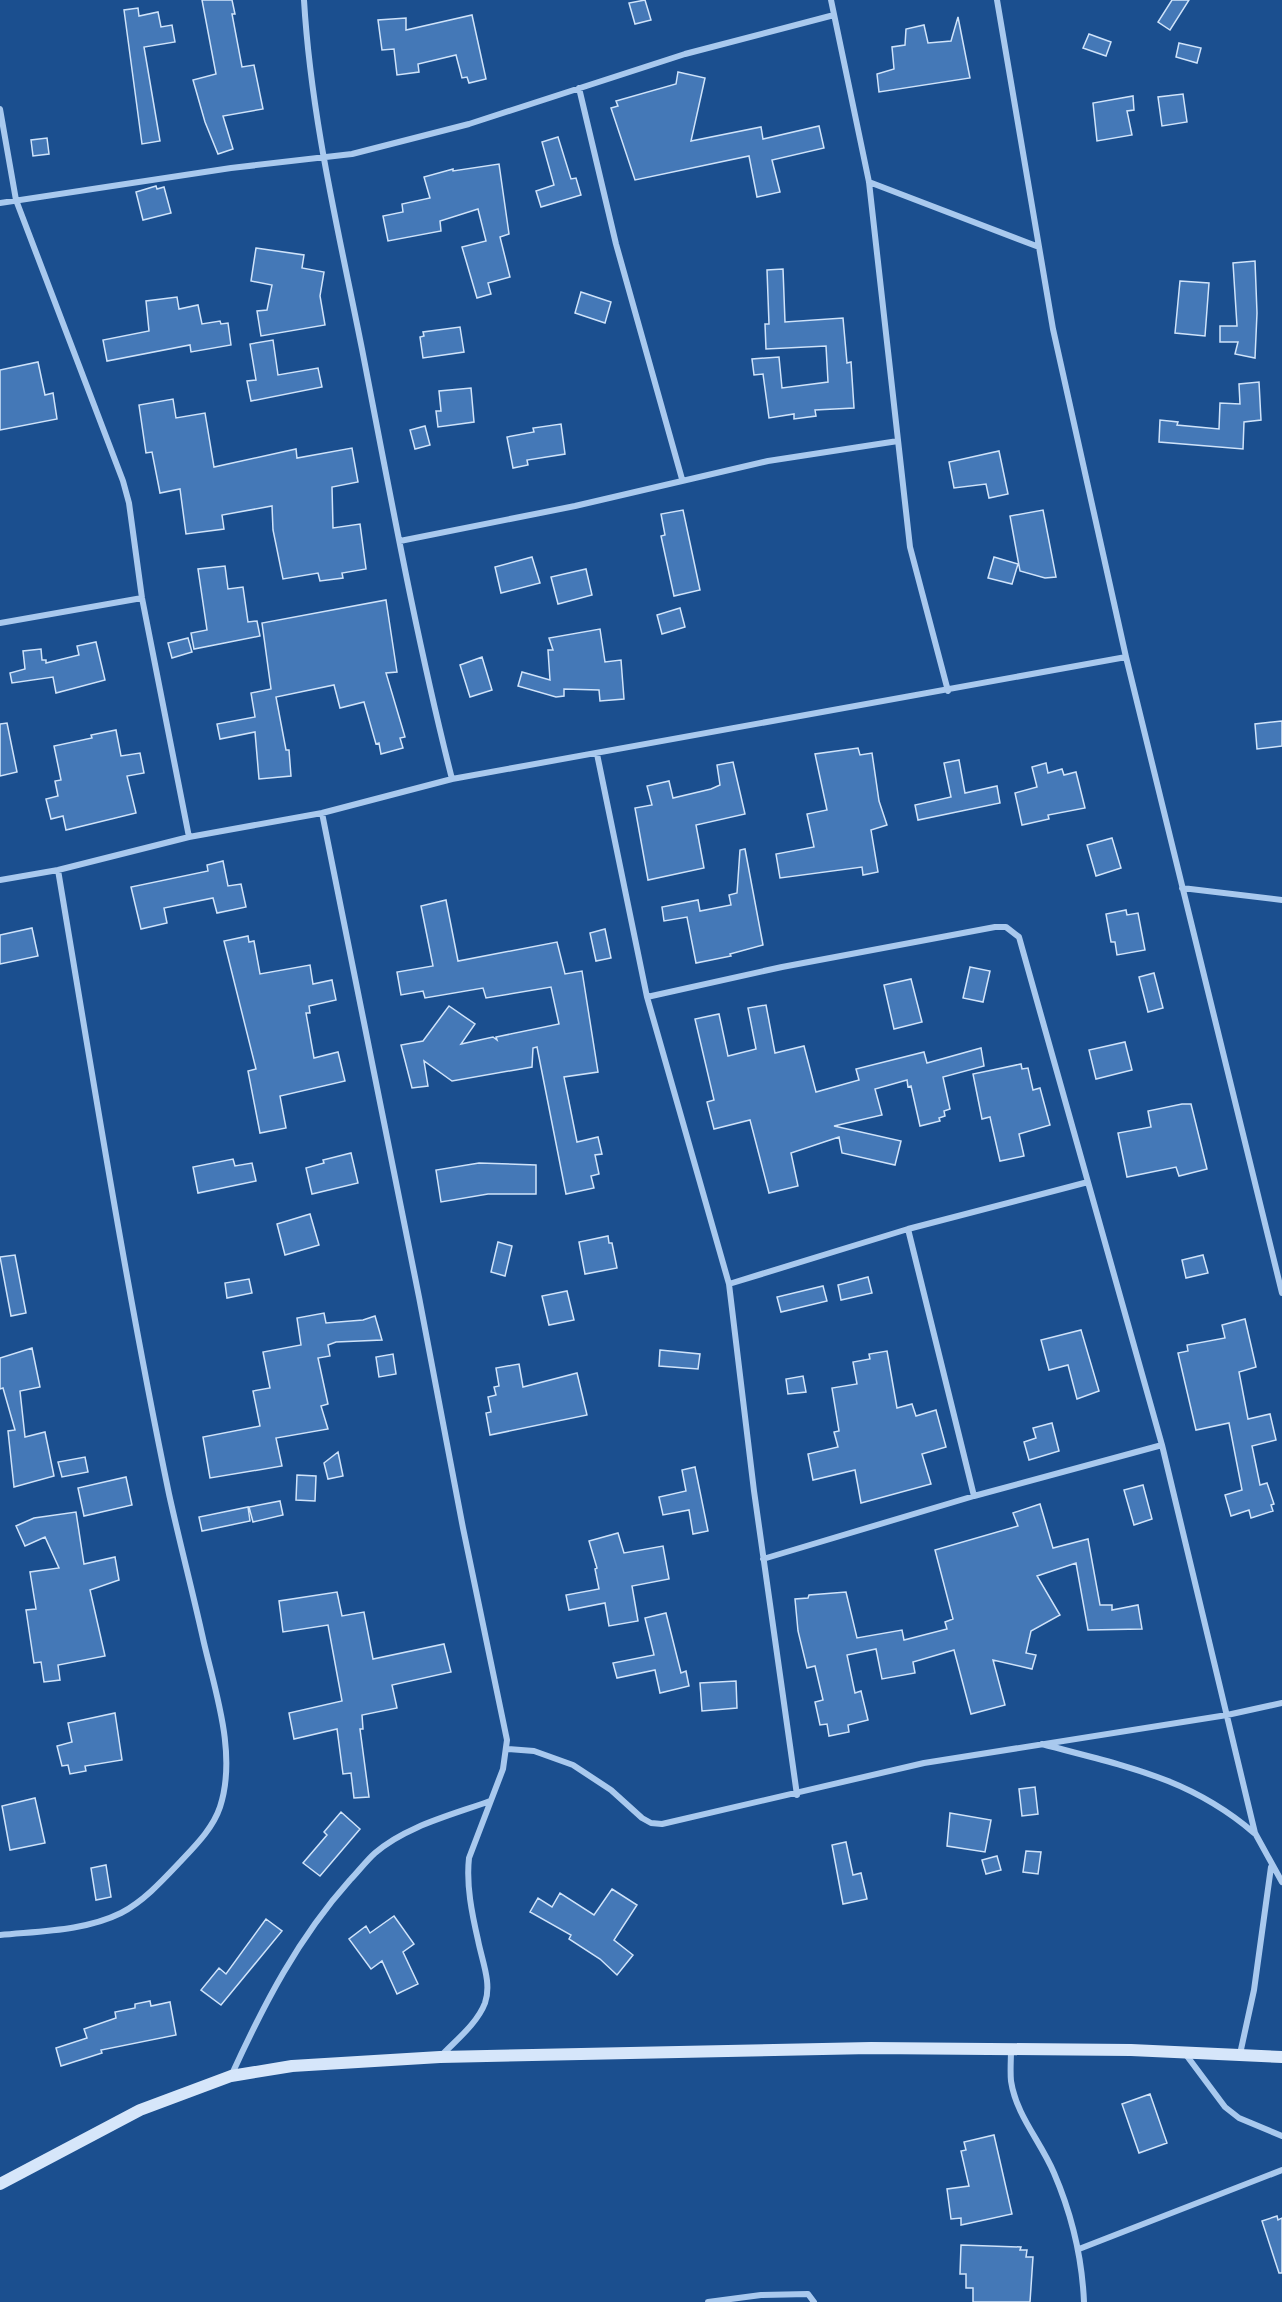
<svg xmlns="http://www.w3.org/2000/svg" width="1282" height="2302" viewBox="0 0 1282 2302" font-family="'DejaVu Sans',sans-serif">
  <rect width="100%" height="100%" fill="#1b4f8f"/>
  <path fill="#4478b7" stroke="#cfe3fa" stroke-width="1.5" d="M202 0H232L235 14H232L242 67 254 65 263 109 223 116 233 149 218 154 205 122 193 80 216 74Z
    M645 0 651 20 635 24 629 3Z
    M1172 0H1189L1170 30 1158 22Z
    M138 8 139 16 158 12 161 27 172 25 175 42 144 47 160 141 142 144 124 10Z
    M472 15 486 79 469 83 467 77 462 78 456 55 418 64 419 72 397 75 394 49 382 50 378 20 406 18V30Z
    M958 17 970 78 879 92 877 74 894 69 892 47 905 45 906 29 924 25 928 43 951 41Z
    M1089 34 1111 42 1106 56 1083 48Z
    M1179 43 1201 48 1197 63 1176 57Z
    M678 72 705 78 691 141 761 127 763 139 819 126 824 148 772 160 780 192 757 197 749 156 635 180 611 108 618 106 616 101 676 84Z
    M1183 94 1187 122 1162 126 1158 97Z
    M1133 96 1134 110 1127 111 1132 135 1097 141 1093 103Z
    M558 137 571 179 576 178 581 195 541 207 536 191 554 185 542 142Z
    M47 138 49 154 33 156 31 140Z
    M499 164 509 234 500 237 510 277 488 283 491 294 477 298 462 247 486 241 478 209 440 221 441 231 388 241 383 216 403 212 402 204 430 198 424 177 453 169V171Z
    M156 186 157 189 164 187 171 213 143 220 136 192Z
    M256 248 304 255 302 268 324 272 320 296 325 325 261 336 257 311 267 310 272 285 251 281Z
    M1255 261 1257 313 1255 358 1235 354 1238 342H1220V326H1237L1233 263Z
    M783 269 785 322 843 318 847 363 851 362 854 408 815 410 816 416 794 419V414L769 418 763 374 754 375 752 359 779 357 782 388 828 382 826 346 766 349 765 324H769L767 270Z
    M1180 281 1209 283 1205 336 1175 333Z
    M581 292 611 302 605 323 575 313Z
    M177 297 179 309 198 305 202 324 220 321 221 324 228 323 231 345 191 352 190 345 107 361 103 340 149 331 146 301Z
    M460 327 464 352 423 358 420 337 424 336 423 332Z
    M273 340 278 375 318 368 322 387 251 401 247 381 256 380 250 344Z
    M38 362 45 395 53 393 57 419 0 430V370Z
    M1259 382 1261 420 1244 422 1243 449 1159 442 1160 420 1178 422 1177 425 1219 429 1220 403 1240 404 1239 384Z
    M471 388 474 422 438 427 436 411H441L439 391Z
    M173 399 176 418 205 413 214 467 296 449 297 458 352 448 358 482 332 487 333 528 360 524 366 569 342 573 343 578 320 581 318 573 283 579 273 530 272 506 222 515 224 529 186 534 180 489 160 493 152 452 146 453 139 405Z
    M561 424 565 454 527 460 528 465 513 468 507 437 534 432 533 428Z
    M425 426 430 445 415 449 410 430Z
    M999 451 1008 494 989 498 986 484 954 488 949 462Z
    M683 510 700 590 674 596 661 536 665 535 661 514Z
    M1043 510 1056 577 1045 578 1020 571 1010 516Z
    M532 557 540 583 501 593 495 567Z
    M994 557 1018 564 1012 584 988 578Z
    M225 566 228 589 243 587 248 622 257 621 260 636 194 649 191 633 207 630 198 569Z
    M586 569 592 595 558 604 551 577Z
    M386 600 397 672 386 673 405 737 400 738 403 748 381 754 379 743 376 744 364 702 340 708 334 685 276 697 286 750H289L291 776 259 779 255 732 220 739 217 724 255 717 251 693 271 689 262 623Z
    M680 608 685 627 662 634 657 615Z
    M600 629 605 662 621 660 624 699 600 701 599 690 564 689V696L556 697 518 686 522 672 550 680 548 650H553L549 638Z
    M188 638 192 652 172 658 168 643Z
    M96 642 105 680 56 693 53 677 12 683 10 673 25 669 23 651 41 649 42 660H46V663L79 655 77 646Z
    M482 657 492 690 470 697 460 665Z
    M1282 721V746L1257 749 1255 724Z
    M7 723 17 772 0 776V724Z
    M116 730 121 756 140 753 144 773 127 776 136 813 66 830 63 816 51 819 46 799 58 796 55 781 61 780 54 746 92 738 91 735Z
    M858 748 860 755 872 753 879 801 887 825 871 830 878 872 863 875 862 867 780 878 776 854 814 847 807 814 827 810 815 754Z
    M959 760 965 793 997 786 1000 803 918 820 915 805 951 797 944 763Z
    M733 762 745 814 696 825 704 868 648 880 635 808 652 805 647 786 669 781 673 798 711 789 720 785 717 765Z
    M1046 763 1048 773 1062 769 1064 775 1076 772 1085 808 1048 815 1049 819 1022 825 1015 793 1037 787 1032 767Z
    M1112 838 1121 868 1096 876 1087 845Z
    M745 849 763 945 730 954 731 956 696 963 687 917 664 921 662 907 698 900 700 911 731 905 729 895 737 893 740 850Z
    M223 861 228 886 241 884 246 907 217 913 213 898 164 908 167 923 141 929 131 887 208 871 207 865Z
    M446 900 458 961 557 942 565 974 582 971 598 1072 564 1077 577 1142 598 1137 602 1154 595 1155 599 1174 591 1176 594 1188 566 1194 537 1047 533 1048 532 1067 452 1081 424 1061 428 1086 412 1088 401 1045 423 1041 449 1006 475 1024 461 1044 493 1037 497 1040 496 1037 559 1024 551 987 486 998 483 988 425 998 423 991 401 995 397 972 433 966 421 906Z
    M1126 910 1127 915 1138 913 1145 950 1117 955 1115 942H1111L1106 914Z
    M32 928 38 956 0 964V935Z
    M605 929 611 958 596 961 590 933Z
    M248 936 249 942 254 941 260 974 310 965 313 984 332 980 336 1000 309 1006 310 1013H306L314 1058 338 1052 345 1081 280 1096 286 1128 260 1133 248 1071 256 1069 224 941Z
    M970 967 990 971 983 1002 963 998Z
    M1154 973 1163 1008 1148 1012 1139 977Z
    M911 979 922 1022 894 1029 884 985Z
    M766 1005 775 1053 804 1046 816 1092 859 1080 856 1069 924 1052 927 1063 981 1048 984 1066 943 1077 950 1109 944 1111 945 1116 939 1118 940 1121 920 1126 911 1086 908 1087 907 1080 875 1089 882 1115 834 1126 901 1141 895 1165 842 1153 839 1137 791 1153 798 1186 769 1193 750 1120 714 1129 707 1102 714 1100 695 1019 719 1014 728 1056 756 1049 748 1008Z
    M1125 1042 1132 1070 1096 1079 1089 1050Z
    M1021 1064 1022 1069 1028 1068 1033 1090 1040 1088 1050 1125 1019 1134 1024 1156 1000 1161 990 1117 982 1119 973 1074Z
    M1182 1104H1191L1207 1169 1179 1176 1176 1167 1127 1177 1118 1133 1151 1127 1148 1111Z
    M351 1153 358 1183 312 1194 306 1168 324 1163 323 1160Z
    M233 1159 235 1166 252 1163 256 1181 198 1193 193 1167Z
    M479 1163 536 1165V1194H488L441 1202 436 1170Z
    M310 1214 319 1245 285 1255 277 1224Z
    M608 1236 609 1243H612L617 1268 585 1274 579 1242Z
    M498 1242 512 1246 505 1276 491 1272Z
    M15 1255 26 1313 11 1316 0 1257Z
    M1203 1255 1208 1273 1186 1278 1182 1260Z
    M868 1277 872 1293 841 1300 838 1285Z
    M249 1279 252 1293 227 1298 225 1283Z
    M823 1286 827 1301 781 1312 777 1297Z
    M567 1291 574 1320 549 1325 542 1296Z
    M324 1313 326 1323 363 1320 375 1316 382 1340 336 1342 328 1345 330 1356 318 1358 328 1404 321 1406 328 1429 276 1438 282 1466 210 1478 203 1437 260 1426 253 1391 270 1388 263 1352 301 1345 297 1318Z
    M1245 1319 1256 1367 1239 1372 1248 1419 1270 1414 1276 1440 1252 1446 1260 1485 1267 1483 1274 1504 1271 1505 1273 1511 1251 1518 1249 1510 1231 1516 1225 1495 1242 1490 1229 1423 1196 1430 1178 1353 1188 1351 1187 1345 1225 1338 1222 1325Z
    M1081 1330 1099 1391 1077 1399 1068 1365 1049 1370 1041 1340Z
    M32 1348 40 1387 20 1391 25 1437 45 1432 54 1476 14 1487 8 1431 15 1430 3 1388 0 1389V1358Z
    M660 1350 700 1354 698 1369 659 1366Z
    M887 1351 897 1408 912 1404 916 1416 936 1410 946 1447 922 1454 931 1484 861 1503 855 1470 813 1480 808 1454 838 1447 834 1432 839 1431 832 1388 857 1384 853 1362 870 1359 869 1354Z
    M393 1354 396 1374 379 1377 376 1357Z
    M519 1364 523 1387 577 1373 587 1415 490 1435 486 1413 491 1412 488 1397 496 1395 494 1387 499 1386 496 1368Z
    M803 1376 806 1392 788 1394 786 1379Z
    M1052 1423 1059 1451 1029 1460 1024 1442 1036 1438 1033 1428Z
    M338 1452 343 1476 328 1479 324 1463Z
    M85 1457 88 1472 62 1477 58 1462Z
    M695 1467 708 1531 693 1534 689 1510 663 1515 659 1497 686 1491 682 1470Z
    M297 1475 316 1476 315 1501 296 1500Z
    M126 1477 132 1505 84 1516 78 1488Z
    M1143 1485 1152 1519 1134 1525 1124 1490Z
    M280 1501 283 1515 253 1522 249 1507Z
    M1040 1504 1053 1548 1088 1539 1100 1605H1112V1610L1138 1605 1142 1629 1088 1630 1076 1563 1037 1576 1060 1615 1031 1631 1026 1653 1036 1655 1032 1669 993 1660 1005 1705 971 1714 954 1650 913 1662 915 1673 882 1679 876 1649 847 1655 855 1693 861 1691 868 1720 848 1725 849 1732 829 1736 827 1724 820 1725 815 1702 823 1700 815 1666 807 1668 798 1631 795 1599 808 1598 809 1595 846 1592 857 1638 902 1630 904 1640 947 1629 945 1622 953 1619 935 1550 1018 1526 1013 1513Z
    M248 1507 250 1521 202 1531 199 1517Z
    M76 1512 84 1564 115 1557 119 1580 90 1590 105 1656 58 1665 60 1680 44 1682 41 1662 34 1663 26 1610 36 1609 30 1572 59 1568 45 1537 25 1546 16 1526 34 1518Z
    M618 1533 624 1553 663 1546 669 1579 632 1586 638 1621 609 1626 605 1603 569 1610 566 1595 599 1589 595 1569 597 1568 589 1541Z
    M337 1592 342 1616 364 1612 373 1659 444 1644 451 1672 392 1685 397 1708 362 1715 363 1729H360L369 1797 354 1798 351 1773 343 1774 337 1729 294 1739 289 1713 342 1701 328 1625 283 1632 279 1601Z
    M666 1613 681 1673 686 1671 689 1686 660 1693 655 1670 617 1678 613 1663 654 1655 645 1618Z
    M736 1681 737 1708 702 1711 700 1683Z
    M115 1713 122 1760 85 1766 86 1771 70 1774 68 1765 62 1766 57 1746 72 1742 68 1723Z
    M1035 1787 1038 1814 1022 1816 1019 1789Z
    M35 1798 45 1843 10 1850 2 1806Z
    M341 1812 360 1829 320 1876 303 1863 327 1835 324 1832Z
    M950 1813 991 1820 985 1852 947 1846Z
    M846 1842 853 1875 861 1873 867 1899 843 1904 832 1845Z
    M1026 1851 1041 1852 1038 1874 1023 1872Z
    M997 1856 1001 1870 986 1874 982 1860Z
    M106 1865 111 1897 96 1900 91 1868Z
    M612 1889 637 1905 614 1940 633 1955 617 1975 600 1959 569 1939 571 1935 530 1912 538 1898 552 1907 560 1893 594 1915Z
    M394 1916 414 1944 403 1952 418 1984 397 1994 382 1961 371 1969 349 1939 366 1926 370 1933Z
    M266 1919 282 1931 221 2005 201 1990 219 1968 226 1974Z
    M150 2001 151 2006 170 2002 176 2035 101 2050 102 2053 61 2066 56 2048 87 2038 84 2029 116 2018 115 2012 135 2008V2004Z
    M1150 2094 1167 2143 1139 2153 1122 2104Z
    M994 2135 1012 2214 961 2225V2218L951 2219 947 2189 969 2186 961 2151 966 2150 964 2142Z
    M1277 2216 1278 2220 1282 2218V2273H1279L1262 2221Z
    M961 2245 1021 2247 1020 2250H1027L1026 2257H1033L1030 2302H973V2288H966V2274H960Z"/>
  <g fill="none" stroke-linecap="round" stroke-linejoin="round">
    <path stroke="#a9c9ee" stroke-width="6" d="M304 0C311 118 339 233 362 349 390 493 416 637 452 779
      M831 0 869 182 910 547 948 691
      M997 0 1053 329 1126 657 1282 1293
      M579 88 616 244 682 479
      M0 109 16 200 123 481 129 503 142 598 189 837
      M869 182 1039 247
      M0 203 231 168 352 154 469 124 685 54 834 15
      M400 541 575 506 768 461 898 441
      M0 623 142 598
      M597 754 647 997 729 1284 754 1491 797 1795
      M322 813 419 1297 463 1528 507 1740 503 1769 469 1858C466 1885 472 1914 478 1940 482 1961 492 1983 485 2003 477 2024 455 2041 441 2056
      M0 880 58 870 189 837 322 813 452 779 1126 657
      M1182 888 1282 900
      M647 997 782 967 995 927H1006L1019 937 1162 1445 1255 1833 1282 1882
      M908 1229 974 1496
      M729 1284 908 1229 1088 1182
      M763 1559 974 1496 1162 1445
      M1042 1744C1123 1766 1189 1777 1254 1833
      M508 1749 534 1751 573 1765 611 1790 642 1818 651 1823 662 1824 924 1763 1227 1715 1282 1703
      M0 1935C39 1931 85 1931 121 1913 144 1901 163 1880 181 1861 196 1845 213 1828 220 1807 237 1755 216 1694 204 1643 193 1593 180 1544 169 1494 126 1287 93 1078 58 870
      M1011 2049C1011 2060 1010 2071 1011 2081 1016 2115 1041 2142 1054 2173 1072 2215 1082 2256 1084 2302
      M1184 2052 1225 2107 1239 2118 1282 2136
      M1240 2054 1254 1990 1271 1867
      M232 2074C264 2004 298 1938 350 1880 358 1872 366 1861 375 1853 406 1826 452 1815 490 1801
      M1079 2249 1282 2170
      M708 2302 761 2295 808 2294 814 2302"/>
    <path stroke="#d6e6fa" stroke-width="12" d="M0 2184 140 2110 231 2076 292 2066 440 2057 871 2048 1131 2050 1282 2057"/>
  </g>
</svg>
